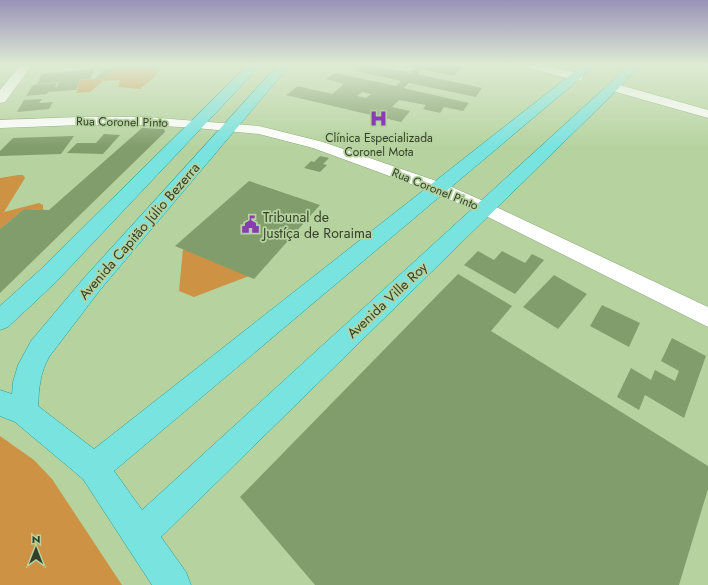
<svg xmlns="http://www.w3.org/2000/svg" width="708" height="585" viewBox="0 0 708 585" font-family="Jost,sans-serif">
  <rect width="100%" height="100%" fill="#b6d39f"/>
  <path fill="#cd9243" d="M119 65H163L154 77 140 89 118 87 120 80 103 81 90 92 76 93 80 80 105 78Z
    M18 175H23L25 178 4 212 39 203 43 205V210L24 209 0 229V178Z
    M183 249 249 276 194 297 179 291Z
    M0 436 34 460 52 479 122 585H0Z"/>
  <path fill="#829d6c" fill-rule="evenodd" d="M363 65H373L410 73 415 68 406 65H459L463 66 454 76 422 69 417 74 482 88 476 97 409 83 403 88 469 103 463 111 444 107 440 113 423 109 426 105 399 100 392 107 410 111 401 122 286 95 298 86 332 94 344 84 326 79 335 73 396 86 401 81 355 71ZM362 92 371 94 366 98 357 96Z
    M116 67 105 78 95 79 106 68Z
    M95 69 90 79 37 84 42 74Z
    M80 80 76 90 48 92 47 94 26 96 33 85 57 83 55 87H57L59 82Z
    M42 99 39 103 53 102 49 109 17 112 24 100Z
    M142 128 164 129 165 132 0 293V229L24 209 49 210Z
    M104 134 120 135 103 154 67 153 77 143H96Z
    M74 136 61 154 0 156V151L13 138Z
    M320 156 329 158 323 164 327 165 320 172 304 168 311 161 314 162Z
    M249 181 320 205 254 279 175 246Z
    M478 251 494 260 502 251 525 263 532 254 544 260 515 294 464 265Z
    M458 274 512 306 491 331 708 466V489L679 585H315L240 497Z
    M554 275 587 294 558 329 523 307Z
    M602 305 640 323 629 347 590 326Z
    M672 338 706 356 684 418 645 395 639 410 617 397 631 368 651 380 655 370 675 381 679 371 661 361Z"/>
  <g fill="none" stroke-linecap="round" stroke-linejoin="round">
    <defs>
      <path id="tertiary" d="M20 65H32L5 102 0 103V90Z
        M525 65H544L581 74 583 77 581 80 577 81 527 67Z
        M613 83 708 110V118L609 90 607 87 609 84Z
        M80 117H146L259 126 323 142 445 184 490 204 708 307V327L478 212 433 192 313 148 259 134 197 128 146 125H80L0 128V120Z"/>
      <path id="primary" d="M248 65H261L56 282 8 327 0 330V306L40 270Z
        M278 65H290L100 290 49 357C40 373 39 388 38 406L94 449 583 65H596L114 471 142 510 609 84 628 65H640L617 90 161 537 186 572 191 585H152L83 479 15 422 0 416V390L12 394 13 382 18 365 31 341 84 278Z"/>
    </defs>
    <use href="#tertiary" stroke="#89a372" stroke-width="1"/>
    <use href="#primary" stroke="#269e93" stroke-width="1"/>
    <use href="#tertiary" fill="#fff" fill-rule="evenodd"/>
    <use href="#primary" fill="#79e3e0" fill-rule="evenodd"/>
  </g>
  <linearGradient id="sky" x2="0" y2="1"><stop stop-color="#9992b8"/><stop offset="0.44" stop-color="#deebd4"/><stop offset="1" stop-color="#deebd4" stop-opacity="0"/></linearGradient>
  <rect width="708" height="147" fill="url(#sky)"/>
  <defs>
    <symbol id="hospital-bare" viewBox="-9 -9 18 18"><path d="M-5-5h3v3.5h4V-5h3V5h-3V1.5h-4V5h-3Z" fill="#883eb0" stroke="#b6d39f" stroke-width="2.5" paint-order="stroke"/></symbol>
    <symbol id="civic-bare" viewBox="-9 -9 18 18"><path d="M-.6-6.5H3V-4.5H.6V-3L4-1V1h2V6H-6V1h2V-1L-.6-3ZM-1.2 2.5V6h2.4V2.5Z" fill="#883eb0" stroke="#b6d39f" stroke-width="2.5" paint-order="stroke"/></symbol>
  </defs>
  <g fill-rule="evenodd">
    <use href="#hospital-bare" x="366" y="106" width="25" height="25"/>
    <use href="#civic-bare" x="238" y="212" width="25" height="25"/>
  </g>
  <g text-anchor="middle" dominant-baseline="central" stroke-width="3.5" stroke-linejoin="round" paint-order="stroke">
    <g font-size="12" fill="#343f2a" stroke="#b6d39f">
      <text transform="translate(122 122) rotate(1)">Rua Coronel Pinto</text>
      <text transform="translate(435 189) rotate(22)">Rua Coronel Pinto</text>
    </g>
    <g font-size="12" fill="#343f2a" stroke="#b6d39f">
      <text x="379" y="138">Clínica Especializada<tspan x="379" dy="14">Coronel Mota</tspan></text>
    </g>
    <g font-size="14" fill="#343f2a" stroke="#b6d39f" text-anchor="start">
      <text x="263" y="217">Tribunal de<tspan x="263" dy="16">Justíça de Roraima</tspan></text>
    </g>
    <g font-size="14" fill="#343f2a" stroke="#b6d39f">
      <text transform="translate(139 231) rotate(-49)">Avenida Capitão Júlio Bezerra</text>
      <text transform="translate(387 300) rotate(-43)">Avenida Ville Roy</text>
    </g>
  </g>
  <g transform="translate(36 549)" stroke="#b6d39f" stroke-width="3" paint-order="stroke">
  <path d="M0-3L7 15L0 10L-7 15Z" fill="#343f2a"/>
  <text y="-6" font-size="11" font-weight="bold" text-anchor="middle" fill="#343f2a">N</text>
  </g>
</svg>
